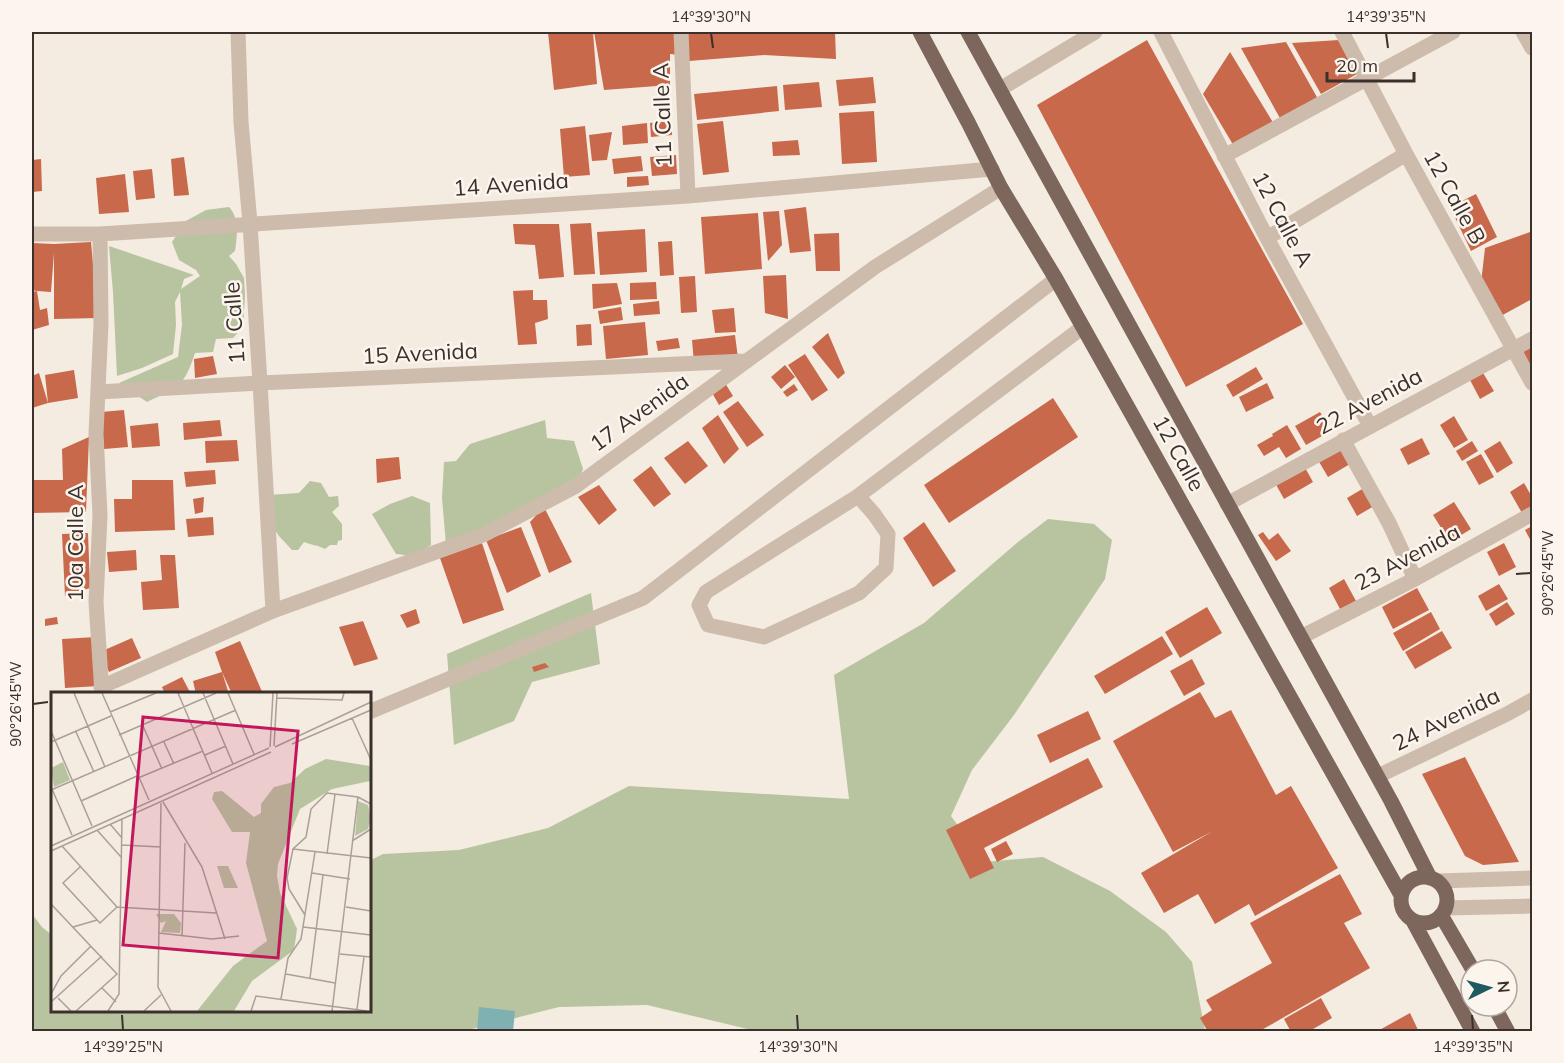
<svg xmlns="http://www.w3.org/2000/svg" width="1564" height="1063" viewBox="0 0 1564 1063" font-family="Mulish,sans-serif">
  <rect width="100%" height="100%" fill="#f4ebe1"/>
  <path fill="#b8c4a0" d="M229 207C240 219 237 236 235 251L229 256 236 264 244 278 245 296 243 327 233 338 216 339 213 352 195 353C184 387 178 387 147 402L119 383 178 357 182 325 180 292 175 302 176 325 173 354 142 368 117 376 113 292 109 246 194 275 184 279 181 289 200 276 196 270 179 260 172 242 186 221 206 210Z
    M545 420 547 438 574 441 583 469 578 480 504 523 446 545 442 498 444 462 456 461 470 444Z
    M310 481 321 483 329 497 338 496 339 506 332 512 342 524V540L338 541 337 545H330L325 549C318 545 311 545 304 542L298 550H292L279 536 270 523 268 495 299 493Z
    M412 496 430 503 431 545 413 556 396 554 372 514 390 504Z
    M1048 519 1094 524 1112 540 1105 579 1014 715 972 770 951 816 984 862 1043 857 1110 891 1166 932 1192 962 1205 1031H756L647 1005 559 1007 460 1032 32 1031V914L42 927 52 935V1010H369V861L383 854 459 850 548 828 629 786 849 799 834 675 924 623 1018 542Z
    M591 593 600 664 532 682 514 721 454 745 447 654Z"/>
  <path fill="#7fb0b2" d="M479 1007 515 1011 513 1031H477Z"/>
  <path fill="#c8694b" d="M548 32H593L597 84 554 90Z
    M594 32H678L680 55 670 54V85L604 90Z
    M688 32H835L836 59 764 55 689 61Z
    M1147 40 1303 324 1186 387 1037 105Z
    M1339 40 1357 74 1321 94 1292 43Z
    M1286 42 1318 99 1281 120 1241 48Z
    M1230 52 1274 124 1235 148 1203 94Z
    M873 77 876 103 839 106 836 80Z
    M819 82 822 107 785 110 783 85Z
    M777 86 779 111 697 120 694 94Z
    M874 111 877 162 842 164 839 113Z
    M672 121V135L651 137 650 123Z
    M723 121 729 172 703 175 697 124Z
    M647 123 648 143 623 145 622 126Z
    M585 126 590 175 564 177 560 129Z
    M612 132 607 160 592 161 589 135Z
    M798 140 800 155 773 156 772 142Z
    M676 155 677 174 652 176 650 157Z
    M641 156 643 171 614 174 612 159Z
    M184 157 189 195 174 196 171 159Z
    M41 159 42 191 32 192V160Z
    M152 169 155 198 136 200 133 171Z
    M125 174 129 212 99 214 96 178Z
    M648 176 649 185 627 187V177Z
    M1476 194 1497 237 1471 251 1450 207Z
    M806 207 811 251 790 253 784 210Z
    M779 211 782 245 768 261 763 212Z
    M758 213 762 269 705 274 701 217Z
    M591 223 595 274 574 275 570 224Z
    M513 224H559L564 277 539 279 535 245 515 244Z
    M645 229 647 272 600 275 597 232Z
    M1530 232 1532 267V299L1499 317 1481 283 1485 248Z
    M839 233 840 271H816L814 234Z
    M672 241 674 275 660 276 658 242Z
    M91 242 98 318 54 319V253L51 292 37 291 40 310 47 308 49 325 32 330V292L37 291 32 290V243L54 244Z
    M786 275 788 319 765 313 763 276Z
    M695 276 697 312 681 313 679 277Z
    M656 282 657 299 630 300V283Z
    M617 283 622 304 593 309 592 284Z
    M533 290V300H547L548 319 535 323 537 344 518 345 513 291Z
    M659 301 660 314 634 316 633 304Z
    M621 307 623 320 600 324 598 311Z
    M734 308 736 332 715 333 712 310Z
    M645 322 648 355 606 359 603 326Z
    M591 324 592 345 577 346 576 325Z
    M828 333 845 373 838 379 812 347Z
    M735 335 738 358 694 363 692 340Z
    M678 338 680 348 658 351 656 341Z
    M1532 346V369L1523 351Z
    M805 354 828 390 812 401 788 365Z
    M213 356 217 374 195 378 194 359Z
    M785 365 795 377 781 389 771 377Z
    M1256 367 1263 379 1233 397 1226 385Z
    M74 370 78 398 48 403 45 375Z
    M39 373 48 403 32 408V376Z
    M1483 373 1494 391 1480 399 1470 380Z
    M725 383 733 396 719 405 711 391Z
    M1267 383 1274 398 1246 412 1239 397Z
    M794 384 798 390 787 397 783 392Z
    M1053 398 1078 437 949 523 924 485Z
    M738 401 764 435 747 447 723 412Z
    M124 410 128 447 104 449 101 412Z
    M1320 412 1331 431 1306 445 1295 426Z
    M718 415 739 449 724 464 702 428Z
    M1454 416 1468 440 1454 448 1440 425Z
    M220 420 222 436 184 440 183 423Z
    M158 423 160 446 132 448 130 426Z
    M1287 425 1301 449 1286 458 1279 447 1264 456 1257 445 1273 436 1272 434Z
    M89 437 86 512 32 513V480H63L62 449Z
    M1422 438 1430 454 1408 465 1400 449Z
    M237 440 239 461 206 463 205 441Z
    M688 441 708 466 685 484 664 458Z
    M1472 441 1478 451 1462 461 1456 451Z
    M1500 441 1513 463 1497 473 1484 451Z
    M1340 447 1350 464 1328 477 1318 460Z
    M1481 454 1494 477 1479 485 1466 462Z
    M399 457 401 479 377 483 376 459Z
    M1303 464 1313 482 1284 499 1274 481Z
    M651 466 671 494 654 507 633 480Z
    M215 470 216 484 186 487 184 472Z
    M132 480H173L175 530 115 532 114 499H132Z
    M1524 483 1532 497V507L1522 513 1510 492Z
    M599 485 617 510 599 525 578 497Z
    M1364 488 1374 506 1357 516 1347 498Z
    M204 497 203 512 195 514 193 499Z
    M1454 502 1471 529 1450 542 1433 515Z
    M544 507 572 562 549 573 530 522Z
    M213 517 214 535 188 537 186 519Z
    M924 522 956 571 933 587 903 538Z
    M1532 526V543L1525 530Z
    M521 527 541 576 507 593 486 540Z
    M1263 532 1269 540 1278 533 1291 551 1276 561 1258 535Z
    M88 533 90 588 65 596 62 534Z
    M482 543 504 610 463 624 440 558Z
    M1504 543 1516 567 1499 576 1487 552Z
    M136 550 137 570 109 572 107 552Z
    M160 555H175L179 608 143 610 141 582 162 580Z
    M1344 579 1356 601 1340 609 1329 588Z
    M1499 584 1508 599 1486 611 1478 596Z
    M1417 588 1429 610 1393 629 1382 607Z
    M1507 602 1515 614 1496 626 1489 614Z
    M1207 607 1222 633 1180 658 1165 632Z
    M416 609 420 623 407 628 400 615Z
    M1431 612 1440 629 1403 651 1393 633Z
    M57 617 58 624 45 626V619Z
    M363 621 378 659 354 666 339 627Z
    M1442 631 1452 648 1415 669 1405 652Z
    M1162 636 1173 654 1105 694 1094 676Z
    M96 637 99 686 65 688 62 639Z
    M132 638 141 658 109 672 100 652Z
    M240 641 263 694H232L222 672 229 694H196L193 681 222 672 215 652Z
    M1192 659 1205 684 1184 696 1170 671Z
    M545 663 549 667 534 672 532 667Z
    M182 677 191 694H165L162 687Z
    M1200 692 1215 718 1231 710 1276 795 1291 786 1338 868 1255 916 1249 904 1215 924 1198 894 1164 913 1141 873 1213 831 1173 852 1113 741Z
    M1088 711 1101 739 1050 763 1037 735Z
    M1465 757 1519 862 1483 865 1465 856 1422 774Z
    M1088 758 1103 787 984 848 994 868 970 879 946 830Z
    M1006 841 1013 854 997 862 991 849Z
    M1340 874 1362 914 1344 923 1370 968 1258 1032H1208L1200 1018 1212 1010 1206 1000 1272 963 1250 923Z
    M1321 998 1332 1018 1308 1032H1291L1284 1019Z
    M1410 1013 1419 1032H1376Z"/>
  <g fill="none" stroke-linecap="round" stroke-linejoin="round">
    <path stroke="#cdbbac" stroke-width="15" d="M238 32 241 122 250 223 260 383 273 611
      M681 32 688 196
      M1161 32 1267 238 1370 426
      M1342 32 1406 154 1532 383
      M1523 32 1532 48
      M1000 89 1095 32
      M1224 156 1453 32
      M32 234H100L688 196 992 169
      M100 234 101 324 96 434 100 515 96 602 102 694
      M1267 238 1406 154
      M98 392 260 383 745 361
      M1343 440 1389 523 1415 579
      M858 496 874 514 888 534 886 568 859 593 764 637 708 625 699 605 706 592 858 496 1083 327
      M1227 504 1532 339
      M1301 637 1415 579 1532 514
      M101 687 273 611 483 535 576 486 875 267 1001 188
      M369 712 643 598 1056 279
      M1378 776 1507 714 1532 700
      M1437 881 1532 878
      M1445 908 1532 906"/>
    <path stroke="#7d675c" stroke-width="15" d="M920 32 969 124 1001 188 1056 279 1401 895
      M968 32 1391 801 1430 878
      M1401 900a23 23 0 1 1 46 0a23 23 0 1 1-46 0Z
      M1441 915 1473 970
      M1413 921 1473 1032
      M1494 1006 1508 1032"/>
  </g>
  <path fill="none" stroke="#3b302b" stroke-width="2" d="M711 33 713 48M1386 33 1388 48M1516 574 1531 573M33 704 48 702M122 1015 123 1030M797 1015 798 1030M1472 1015 1473 1030"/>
  <g text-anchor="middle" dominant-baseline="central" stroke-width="5" stroke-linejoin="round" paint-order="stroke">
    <g font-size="22" fill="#3b302b" stroke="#fbf5ee">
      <text transform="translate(662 115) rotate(-92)">11 Calle A</text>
      <text transform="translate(511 184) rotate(-4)">14 Avenida</text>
      <text transform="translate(1455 197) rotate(61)">12 Calle B</text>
      <text transform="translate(1283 219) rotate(62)">12 Calle A</text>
      <text transform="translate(234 323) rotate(-94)">11 Calle</text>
      <text transform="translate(420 353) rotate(-3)">15 Avenida</text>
      <text transform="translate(1369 401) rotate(-28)">22 Avenida</text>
      <text transform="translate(639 412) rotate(-36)">17 Avenida</text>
      <text transform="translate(1179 453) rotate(61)">12 Calle</text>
      <text transform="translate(75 543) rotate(-90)">10a Calle A</text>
      <text transform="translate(1407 557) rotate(-28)">23 Avenida</text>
      <text transform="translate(1446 719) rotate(-26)">24 Avenida</text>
    </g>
  </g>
  <g transform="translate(51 692)">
    <rect width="320" height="320" fill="#f4ebe1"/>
    <path d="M275 67 319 74V89L281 97 249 117 227 172 226 184 229 201 246 237 243 258 201 289 183 319H146L182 274 216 249 195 171 199 140H181L161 107 163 100 171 99 203 125 210 121V112L223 95 239 91 254 77ZM12 70 19 88 3 95 0 76ZM307 109 317 113 320 127 317 137 304 144ZM166 174H177L187 196H173ZM105 222H123L130 231 129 241 110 240 115 229 110 231Z" fill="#b8c4a0"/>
    <path fill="none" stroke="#aaa098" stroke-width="1.5" d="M23 1 54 75M51 1 98 108M127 1 161 81M152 1 182 72M177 1 203 62M226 6 291 8 293 1M59 20 105 1M301 26 320 68M92 34 111 77M0 39 41 134M25 40 43 80M68 43 165 1M0 50 60 24M113 50 123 72M241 52 320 18M223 54 226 1M219 55 222 1M224 55 320 10M154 63 175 54M87 86 152 59M1 97 21 143M0 98 185 18M30 109 86 84M112 110 151 175 174 247M110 111 107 295 120 319M59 132 71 146M46 138 70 165M301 149 320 137M71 153 110 155M0 154 218 56M11 154 66 215M242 157 320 166M0 159 220 60M276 162 284 102M29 175 12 191 49 231 66 215 165 221M261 181 299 187M0 212 66 282 25 319M295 215 320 219M254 223 238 197 236 186 242 157 255 145 260 117 276 101 307 105 320 112M22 235 46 228M252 235 320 243M108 241 161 247 188 244M131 244 134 151M289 262 320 265M235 282 284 291M259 286 272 183M51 296 65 310M0 302 10 284 40 254M7 306 20 319M230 307 237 266 250 247 264 160M0 310 51 264M306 317 313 265M57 319 68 302 71 126M93 319 110 303M200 319 205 304 316 319M281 319 307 105"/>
    <path fill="#c2185b" fill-opacity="0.15" stroke="#c2185b" stroke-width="3" d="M92 25 247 39 227 266 72 253Z"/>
    <rect width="320" height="320" fill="none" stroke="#3b302b" stroke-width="3"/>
  </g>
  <rect width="1564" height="1063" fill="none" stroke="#fbf5ee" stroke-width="66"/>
  <g transform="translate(1489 988) rotate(85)"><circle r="28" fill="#fbf5ee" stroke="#aea6a0" stroke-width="1.5"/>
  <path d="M0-4.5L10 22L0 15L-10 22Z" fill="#1f5a5e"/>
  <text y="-9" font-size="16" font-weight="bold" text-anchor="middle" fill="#3b302b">N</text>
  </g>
  <path d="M1327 72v9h87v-9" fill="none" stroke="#3b302b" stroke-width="3"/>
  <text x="1336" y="72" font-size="18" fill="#3b302b" stroke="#fbf5ee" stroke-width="4.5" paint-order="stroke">20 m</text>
  <rect x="33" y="33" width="1498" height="997" fill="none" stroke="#3b302b" stroke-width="2"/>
  <g font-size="15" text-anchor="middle" fill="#3b302b">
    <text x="711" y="22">14°39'30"N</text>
    <text x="1386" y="22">14°39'35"N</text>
    <text transform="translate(1548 573) rotate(-90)" y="5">90°26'45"W</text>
    <text transform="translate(16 704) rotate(-90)" y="5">90°26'45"W</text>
    <text x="123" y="1052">14°39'25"N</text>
    <text x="798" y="1052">14°39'30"N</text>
    <text x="1473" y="1052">14°39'35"N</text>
  </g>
</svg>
